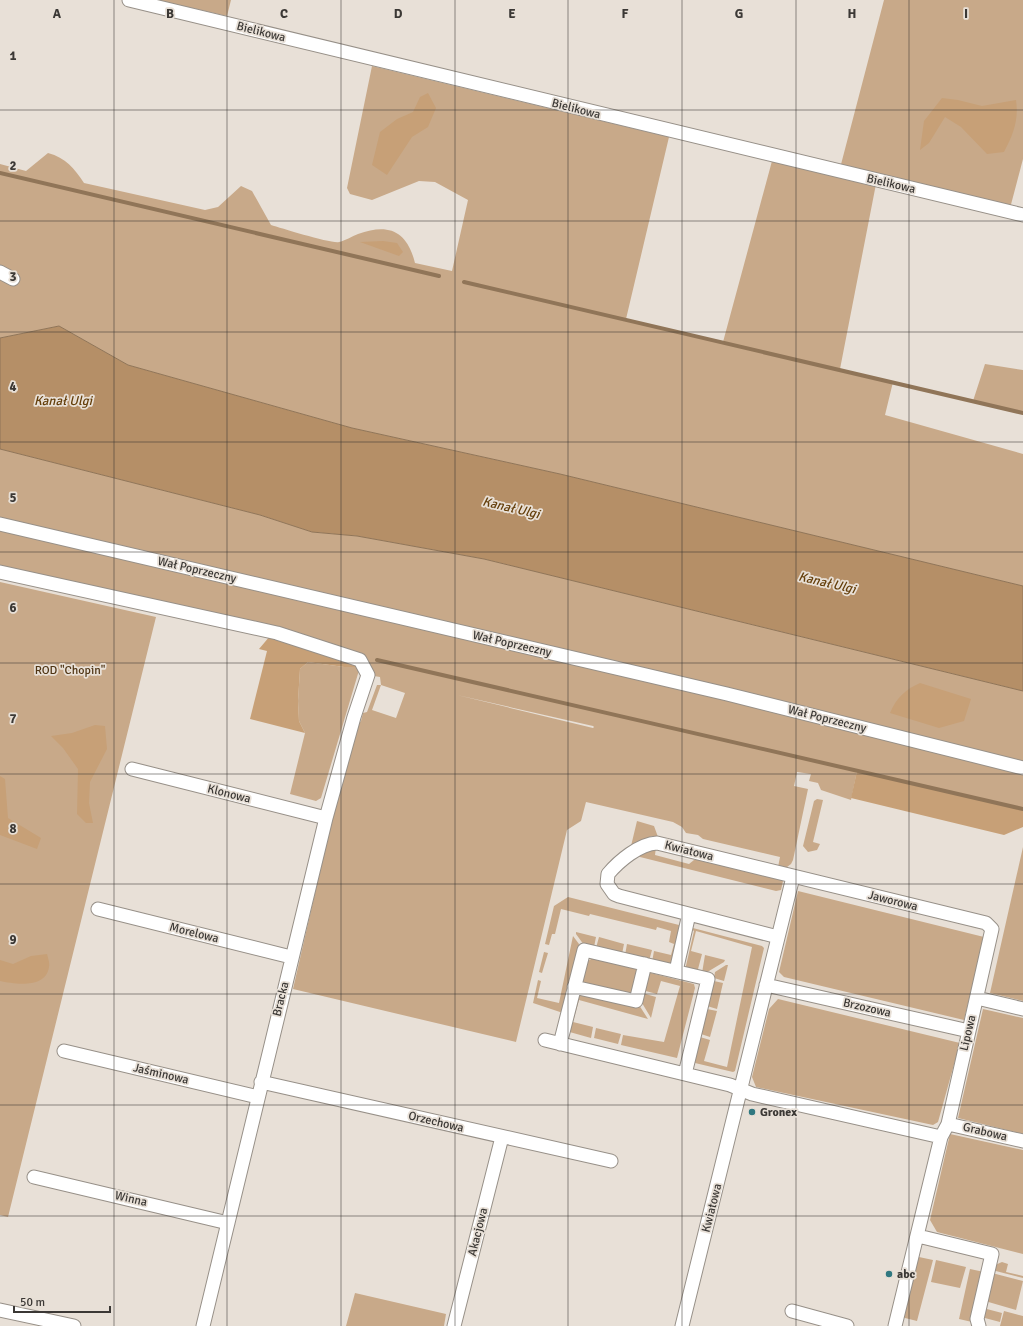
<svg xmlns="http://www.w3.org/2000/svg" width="1023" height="1326" viewBox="0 0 1023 1326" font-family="Signika,sans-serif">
  <rect width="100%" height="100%" fill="#e8e0d7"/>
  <path fill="#c8a989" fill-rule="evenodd" d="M157 0H231L227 16Z
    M884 0H1023V159L1009 212 839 172Z
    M372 66 669 137 626 319 723 342 772 161 876 184 840 369 893 382 885 415 1023 454V586L560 474 352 428 128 365 59 326 0 338V164L26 171 48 153C66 158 74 168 84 183L205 210 218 207 241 186 252 191 271 225C281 228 332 244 339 242 345 241 352 236 358 234 389 223 407 231 415 263L452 271 468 200 435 182 419 181 372 200 350 194 347 188Z
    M985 364 1023 370V413L973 401Z
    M0 449 260 515 312 532 357 536 484 559 1023 691V810L857 771 851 800 821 790 818 783 809 781 811 774 797 772 794 786 808 789 793 860 791 864 787 867H778L780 857 703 839 698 835 686 833 682 827 673 822 586 802 581 821 567 830 516 1042 293 989 324 854 356 727 361 721 363 713 367 712 377 685H381L380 677 368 675 360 660 0 573ZM381 685 405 693 396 718 372 710ZM457 695 593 726 594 727 593 728Z
    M0 582 156 617 8 1217 0 1215Z
    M308 662 344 667H360L321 798 316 801 290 794 305 733 299 721 298 701 300 669Z
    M817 799 823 800 813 842 820 844 817 850 808 852 803 846 814 801Z
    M637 821 654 826 658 837 652 836 631 846Z
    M656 847 655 855 689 864 694 860H705L781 880 783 881 781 890 776 891 636 856Z
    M1023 847V1001L990 993Z
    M798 891 984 937 964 1020 784 977 779 972Z
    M568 897 683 926 674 964 652 962 654 951 671 955 674 944 669 942 671 931 657 927 656 930 590 914 589 916 561 909 555 934H552L549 945 545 944 554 906Z
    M689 927 762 946 764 948 735 1071 733 1072 695 1063 694 1060 700 1037 710 1040 704 1061 727 1067 752 947 696 931 691 951 702 954 697 973 685 970 694 931Z
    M576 932 596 937 594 947 584 945 576 934Z
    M573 936 579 944 563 1013 533 1003 538 980 541 981 537 998 559 1003Z
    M599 937 624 944 622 954 596 948Z
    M627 944 652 950 649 961 625 955Z
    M544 952 548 953 542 973 539 972Z
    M705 955 725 960 724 962 704 974 702 973Z
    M593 958 642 970 634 998 579 984 588 961Z
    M726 965H728L724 981 714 978 715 972Z
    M647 972 694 984 695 988 677 1058 621 1045 623 1035 664 1042 680 986 661 981 657 994 642 990Z
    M714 981 723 983 717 1009 707 1006Z
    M576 993 639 1005 648 1019 579 1000 573 1022 593 1027 591 1038 566 1031Z
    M642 993 656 997 651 1018 642 1003 640 1002Z
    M778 999 960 1043 938 1122 933 1125 756 1087 752 1077 769 1009Z
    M707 1009 717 1011 710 1037 701 1034Z
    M983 1009 1023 1018V1134L958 1118Z
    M596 1028 621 1034 618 1044 594 1038Z
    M950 1134 1023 1150V1254L937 1232 930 1220Z
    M919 1257 933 1260 917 1321 901 1317Z
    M936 1260 966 1267 960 1288 931 1282Z
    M1002 1262 1008 1264 1006 1272 1023 1276V1278L992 1270 995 1265Z
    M970 1269 984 1272 972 1322 959 1319Z
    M992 1273 1023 1281 1016 1310 985 1301Z
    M355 1293 446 1314 444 1326H346Z
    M983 1308 1002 1313 1000 1322 981 1317Z
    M1004 1311 1023 1316V1326H1000Z"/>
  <path fill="#c7a077" d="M428 93 436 108 428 127 412 137 387 175 372 165 380 132 397 119 413 112 420 97Z
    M942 98 958 100 982 106 1016 100C1019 120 1013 135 1004 152L987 154 961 127 945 117 929 143 920 150 924 121Z
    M383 241 397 243 403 252 399 256 360 242Z
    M270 636 314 648 360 667H344L308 662 300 669 298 701 299 721 305 733 250 719 267 651 259 649Z
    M920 683 971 699 964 721 939 728 890 713C896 698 906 689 920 683Z
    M95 725 105 726 107 749 90 782 89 803 93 823H86L77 814 78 769 63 748 51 736 72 733Z
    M857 771 1023 809V827L1004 835 851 798Z
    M0 776 5 779 8 818 41 838 37 849 0 835Z
    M47 954C48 958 50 963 49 967 46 989 15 984 0 981V960L13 964 31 956Z"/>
  <path fill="#b58f67" stroke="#907558" d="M59 326 128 365 352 428 560 474 1023 586V691L484 559 357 536 312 532 260 515 0 449V338Z"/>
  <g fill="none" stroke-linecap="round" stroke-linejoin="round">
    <path stroke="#907558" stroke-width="4" d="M0 173 439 276
      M464 282 1023 413
      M377 660 1023 809"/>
    <defs>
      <path id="street" d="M129 0 1023 215
        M0 272 13 279
        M0 524 727 694 1023 768
        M0 572 277 633 360 660 368 675 354 717 326 818 203 1326
        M132 769 326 818
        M98 909 291 957
        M778 937 619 896 614 894 607 884 608 874C619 861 639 844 657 843L986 923 992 929 948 1124 941 1137 895 1326
        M676 971 689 914
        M766 985 969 1031
        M574 987 636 1001 645 964
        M977 998 1023 1009
        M545 1040 730 1085 752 1094 941 1137
        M560 1044 584 950 708 979 685 1074
        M64 1051 258 1097
        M261 1082 611 1161
        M948 1124 1023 1141
        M34 1177 228 1223
        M918 1236 992 1254 977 1319 979 1326
        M0 1310 74 1326
        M792 1311 847 1326
        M454 1326 502 1137
        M682 1326 793 877"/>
    </defs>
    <use href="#street" stroke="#979088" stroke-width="15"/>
    <use href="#street" stroke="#fff" stroke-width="13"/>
  </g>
  <path fill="none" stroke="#3b3835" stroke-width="1" stroke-opacity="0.55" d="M114 0V1326M227 0V1326M341 0V1326M455 0V1326M568 0V1326M682 0V1326M796 0V1326M909 0V1326M0 110H1023M0 221H1023M0 332H1023M0 442H1023M0 552H1023M0 663H1023M0 774H1023M0 884H1023M0 994H1023M0 1105H1023M0 1216H1023"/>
  <g fill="#307880" stroke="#e8e0d7" stroke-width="1.5">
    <circle cx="752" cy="1112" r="4"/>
    <circle cx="889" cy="1274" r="4"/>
  </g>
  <g text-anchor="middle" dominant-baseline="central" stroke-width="3.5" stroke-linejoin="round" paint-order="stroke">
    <g font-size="12" fill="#3b3835" stroke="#e8e0d7">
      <text transform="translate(261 32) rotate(14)">Bielikowa</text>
      <text transform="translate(576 109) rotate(14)">Bielikowa</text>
      <text transform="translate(891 184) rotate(13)">Bielikowa</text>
      <text transform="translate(197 570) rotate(13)">Wał Poprzeczny</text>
      <text transform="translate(512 644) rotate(13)">Wał Poprzeczny</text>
      <text transform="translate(827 719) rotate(14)">Wał Poprzeczny</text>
      <text transform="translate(229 794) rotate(14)">Klonowa</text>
      <text transform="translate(689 851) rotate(14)">Kwiatowa</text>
      <text transform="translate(893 901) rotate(14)">Jaworowa</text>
      <text transform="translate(194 933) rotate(14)">Morelowa</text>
      <text transform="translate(281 999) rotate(-76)">Bracka</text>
      <text transform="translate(867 1008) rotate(13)">Brzozowa</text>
      <text transform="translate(968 1033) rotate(-77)">Lipowa</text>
      <text transform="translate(161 1074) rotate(13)">Jaśminowa</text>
      <text transform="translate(436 1122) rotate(13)">Orzechowa</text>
      <text transform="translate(985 1132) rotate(13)">Grabowa</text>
      <text transform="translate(131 1199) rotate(13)">Winna</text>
      <text transform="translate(712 1208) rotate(-76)">Kwiatowa</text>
      <text transform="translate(478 1232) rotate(-76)">Akacjowa</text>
    </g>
    <g font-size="12" fill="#4f3413" stroke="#e8e0d7">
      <text x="70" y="670">ROD "Chopin"</text>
    </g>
    <g font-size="12" font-weight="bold" fill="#3b3835" stroke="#e8e0d7" text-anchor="start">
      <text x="760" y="1112">Gronex</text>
      <text x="897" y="1274">abc</text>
    </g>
    <g font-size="13" font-style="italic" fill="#643e0a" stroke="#e8e0d7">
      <text x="63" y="401">Kanał Ulgi</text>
      <text transform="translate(511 508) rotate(13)">Kanał Ulgi</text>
      <text transform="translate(827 583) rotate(13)">Kanał Ulgi</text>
    </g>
  </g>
  <g font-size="13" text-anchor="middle" font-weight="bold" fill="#3b3835" stroke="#e8e0d7" stroke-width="3.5" stroke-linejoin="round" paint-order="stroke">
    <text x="57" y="18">A</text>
    <text x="170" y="18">B</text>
    <text x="284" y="18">C</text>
    <text x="398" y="18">D</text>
    <text x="512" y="18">E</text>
    <text x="625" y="18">F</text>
    <text x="739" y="18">G</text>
    <text x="852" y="18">H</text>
    <text x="966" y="18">I</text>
    <text x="13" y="60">1</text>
    <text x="13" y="170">2</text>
    <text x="13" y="281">3</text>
    <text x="13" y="391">4</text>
    <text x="13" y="502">5</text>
    <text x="13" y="612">6</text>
    <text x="13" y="723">7</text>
    <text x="13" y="833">8</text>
    <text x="13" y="944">9</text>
  </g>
  <path d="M14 1306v6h96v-6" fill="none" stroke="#3b3835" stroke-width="2"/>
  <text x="20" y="1306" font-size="12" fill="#3b3835" stroke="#e8e0d7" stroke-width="3" paint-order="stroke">50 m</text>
</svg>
